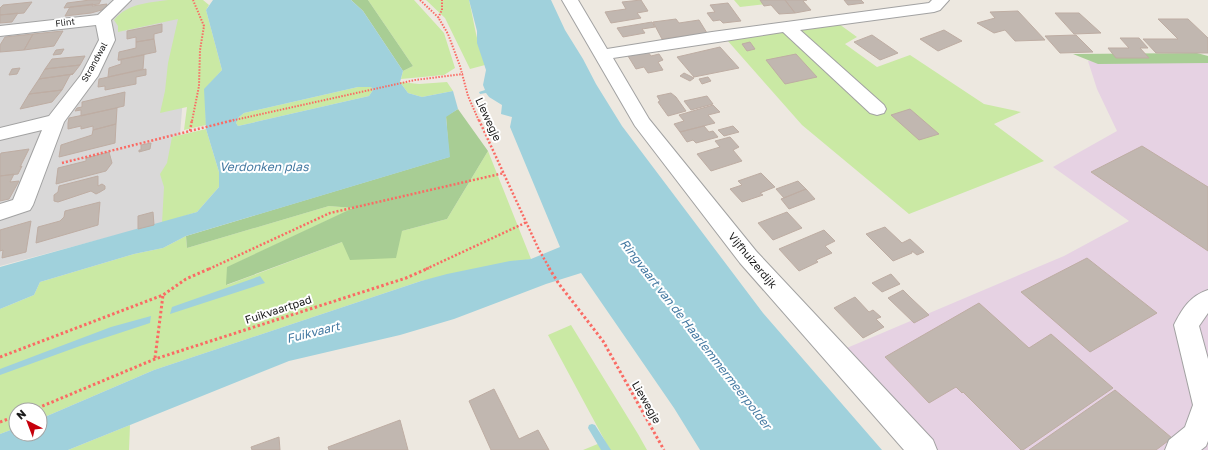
<svg xmlns="http://www.w3.org/2000/svg" width="1208" height="450" viewBox="0 0 1208 450" font-family="'Golos Text',sans-serif">
  <rect width="100%" height="100%" fill="#ede8e0"/>
  <path fill="#d9d8d8" d="M0 0H191L173 220 0 266Z"/>
  <path fill="#e6d2e3" d="M1088 61H1208V450H926L835 353 1064 256 1129 221 1053 167 1117 131 1097 89Z"/>
  <path fill="#cae9a4" d="M168 0H203L209 5 206 10 222 70 205 89 206 125 184 130 187 107 160 113 165 91 168 63 178 19 118 32V26L114 20C128 3 148 3 168 0Z
    M368 0H414L444 33 455 68 444 75 401 79 403 71 413 66Z
    M426 0H469C474 22 477 44 485 65L470 69 445 18Z
    M734 0H799L740 7Z
    M839 24 857 37 845 44 877 67 910 55 984 104 1021 112 994 124 1044 161 909 214 802 125 727 40Z
    M400 82 419 84 447 82 453 91 422 97 408 93Z
    M358 87H371L373 90 369 96 238 126 236 123 239 117 244 113Z
    M206 129 219 172V187L197 212 162 223 164 187 160 174 167 163 172 137Z
    M488 151 531 259 421 281 154 370 40 419V410H16V428L0 434V309L34 295 40 282 134 254 163 248 186 236 187 248 329 206 354 208 228 267 227 285 342 242 402 231 447 219Z
    M571 325 638 434 647 450H583L605 441 548 335Z
    M130 425 129 450H68Z"/>
  <path fill="#a8cd94" d="M351 0H368L413 66 403 71 363 11Z
    M1197 53 1208 56V63L1098 64 1073 54Z
    M458 109 488 151 447 219 402 231 396 258 350 260 342 242 226 285 227 267 353 208 329 206 187 248 186 236 449 157 446 116Z"/>
  <path fill="#a0d1dc" fill-rule="evenodd" d="M213 0H351L363 11 403 71 400 82 408 93 422 97 453 91 458 109 446 117 450 157 186 236 163 248 134 254 40 282 34 295 0 309V267L197 212 219 187V172L206 129 204 89 222 70 206 10ZM358 87H371L373 90 369 96 238 126 236 123 239 117 244 113Z
    M469 0H551L565 30 583 59 596 84 622 126 763 313 882 450H700L674 408 581 273 546 284 454 319 400 335 289 361 68 450H0V434L16 428V434H40V419L154 370 421 281 447 274 510 261 531 259 560 247 510 127 512 117 501 114 502 105 489 97 486 93 480 94 479 92 485 90 483 85 486 70 477 43V31Z
    M260 276 265 283 170 314 172 307Z
    M151 316 150 323 80 346 0 375V369L111 327Z"/>
  <g fill="none" stroke-linecap="round" stroke-linejoin="round">
    <path fill="#a0d1dc" fill-rule="evenodd" d="M592 424 595 425 611 450H601L588 428 589 425Z"/>
  </g>
  <path fill="#c1b7b0" stroke="#beada3" d="M90 0H101L99 4 64 8 67 3Z
    M641 0 648 11 637 13 641 18 611 23 605 12 626 9 622 2Z
    M760 0H785L795 13 779 14 771 5 764 6Z
    M785 0H807L803 1 811 10 795 13Z
    M844 0H861L864 3 848 5Z
    M32 2 24 13 0 15V8L3 5Z
    M728 3 741 21 723 23 720 20 713 21 707 13 715 12 710 5Z
    M93 4 92 6 107 4 105 9 91 13 65 16 70 7Z
    M1018 11 1045 40 1015 41 1005 30 994 33 977 23 995 18 990 12Z
    M18 13 12 22 0 23V15Z
    M1055 13H1079L1101 33 1074 34Z
    M676 19 679 23 699 20 707 33 662 39 653 22Z
    M1158 19H1188L1208 38V53H1156L1143 39H1178Z
    M652 22 655 27 642 29 645 33 623 37 617 28Z
    M162 24V32L154 34V39L136 42V37L127 39V31Z
    M944 30 962 41 938 51 920 39Z
    M63 31 54 46 24 50 33 34Z
    M33 34 24 50 0 52V45L5 37Z
    M872 35 898 53 880 60 854 42Z
    M1076 35 1093 52 1060 53 1045 36Z
    M1120 38H1139L1148 48H1140L1149 58H1116L1108 48H1129Z
    M154 39 156 52 118 60 119 52 136 48V42Z
    M750 42 755 49 747 51 742 44Z
    M720 47 739 68 694 77 677 57Z
    M64 49 61 54 53 55 56 50Z
    M648 52 651 56 659 54 663 60 658 62 663 70 648 73 644 67 636 69 628 56Z
    M796 54 817 77 785 84 766 60Z
    M144 55 143 69 108 77 109 68 121 64V60H118Z
    M85 56 80 65 45 69 52 59Z
    M80 65 73 74 39 79 45 69Z
    M20 68 17 74 9 75 12 69Z
    M146 69V75L136 77V84L105 90V86L98 87 99 79Z
    M684 73 694 78 690 81 680 76Z
    M73 74 70 75 62 90 29 94 39 79Z
    M708 77 711 81 702 84 699 79Z
    M62 90 52 102 20 109 29 94Z
    M125 92 124 106 81 116V110L75 111 77 108 82 107V102Z
    M671 93 676 97 686 111 668 116 658 102 660 101 657 96Z
    M707 96 713 104 691 110 684 101Z
    M713 105 720 112 708 115 715 123 680 132 674 124 684 121 679 115Z
    M117 108 116 124 93 130V126L81 129V126L68 129V123L69 118Z
    M910 109 939 134 919 140 891 115Z
    M116 124 115 143 59 157 61 145 92 135 93 130Z
    M704 126 709 132 713 131 718 137 696 143 693 140 687 142 680 132Z
    M733 126 739 132 724 136 718 130Z
    M730 137 739 147 733 150 742 161 711 171 697 154 720 147 715 141Z
    M151 143 150 149 139 152V150H141V145Z
    M1142 146 1208 187V251L1091 172Z
    M29 149 20 167 22 166 18 174 0 176V155L1 153Z
    M109 152 112 163 106 171 56 184 58 168 86 161V158Z
    M761 173 775 187 760 193 763 195 742 202 730 189 742 185 738 181Z
    M14 174 10 182 19 181 9 199 0 201V176Z
    M98 176V186L102 184 105 186V189L100 192 96 194 91 191 58 202 54 201V195L58 192 59 186Z
    M798 181 806 189 784 198 776 189Z
    M806 189 815 199 789 209 781 199Z
    M100 202 98 225 36 243 38 227 60 221 64 217 65 211Z
    M153 212 154 225 138 229V216Z
    M787 212 802 228 773 240 758 223Z
    M31 221 26 252 2 258 3 250 0 251V230Z
    M885 227 902 243 910 239 924 252 917 255 912 251V253L893 261 866 234Z
    M824 230 835 241 825 246 832 253 816 260 818 262 799 271 779 249Z
    M1087 258 1157 313 1090 352 1021 292Z
    M891 274 900 284 882 292 872 283Z
    M903 290 911 298 929 315 914 323 888 298Z
    M855 297 869 312 873 310 881 317 876 319 884 327 863 338 834 308Z
    M979 303 1029 348 1051 334 1113 388 1023 450H1021L963 392 962 393 956 387 929 403 885 357Z
    M494 389 519 439 538 430 549 450H491L469 401Z
    M1115 390 1172 438 1156 450H1029Z
    M400 420 408 450H329L328 447Z
    M279 437 280 450H252L251 447Z"/>
  <g fill="none" stroke-linecap="round" stroke-linejoin="round">
    <defs>
      <path id="minor" d="M114 0H131L111 20 115 40 98 76 64 122 33 205 30 210 0 220V204L13 200 42 130 0 140V128L49 116 81 75 99 40 96 25 0 36V26L98 15Z
        M562 0H578L607 49 712 32 929 3 932 0H949L940 10 934 12 800 30 884 105 886 109 884 113 877 115 870 113 783 32 613 58 649 119 756 251 933 440 937 450H904L740 263 635 126Z
        M1208 290V313L1199 326 1208 359V441L1206 446 1201 450H1165L1169 440 1185 427 1193 405 1174 325C1182 309 1190 296 1208 290Z"/>
    </defs>
    <use href="#minor" stroke="#a2a2a2" stroke-width="2"/>
    <path stroke="#fa6b64" stroke-width="2" stroke-dasharray="1.5 1.5" stroke-linecap="butt" d="M420 0 438 17 448 34 460 66 468 96 479 121
      M438 18 442 10V0
      M192 121 199 86 200 50 204 26 193 0
      M230 121 415 80 463 74"/>
    <path stroke="#fa6b64" stroke-width="2.5" stroke-dasharray="2 2" stroke-linecap="butt" d="M479 120 539 250 550 269
      M190 131 192 120
      M62 163 234 120
      M209 269 330 213 504 173
      M426 269 527 222"/>
    <path stroke="#fa6b64" stroke-width="3" stroke-dasharray="2.5 2.5" stroke-linecap="butt" d="M549 268 559 284 603 341 664 450
      M0 357 163 295 186 279 211 268
      M155 358 163 295
      M33 410 155 359 406 278 429 268
      M0 422 16 416"/>
    <use href="#minor" fill="#fff" fill-rule="evenodd"/>
  </g>
  <g text-anchor="middle" dominant-baseline="central" stroke-width="4" stroke-linejoin="round" paint-order="stroke">
    <g font-size="9" fill="#1b1b1b" stroke="#fff">
      <text transform="translate(65 22) rotate(-7)">Flint</text>
      <text transform="translate(94 62) rotate(-61)">Strandwal</text>
    </g>
    <g font-size="11" fill="#1b1b1b" stroke="#fff">
      <text transform="translate(489 119) rotate(65)">Liewegje</text>
      <text transform="translate(753 260) rotate(50)">Vijfhuizerdijk</text>
      <text transform="translate(278 309) rotate(-18)">Fuikvaartpad</text>
      <text transform="translate(647 402) rotate(60)">Liewegje</text>
    </g>
    <g font-size="12" font-style="italic" fill="#457aa2" stroke="#fff">
      <text x="264" y="166">Verdonken plas</text>
      <text transform="translate(313 332) rotate(-14)">Fuikvaart</text>
      <text transform="translate(696 334) rotate(52)">Ringvaart van de Haarlemmermeerpolder</text>
    </g>
  </g>
  <g transform="translate(28 422) rotate(318)"><circle r="19" fill="#ffffff" stroke="#a4a4a4"/>
  <path d="M0-3L7 15L0 10L-7 15Z" fill="#c6000b"/>
  <text y="-6" font-size="11" font-weight="bold" text-anchor="middle" fill="#1b1b1b">N</text>
  </g>
</svg>
